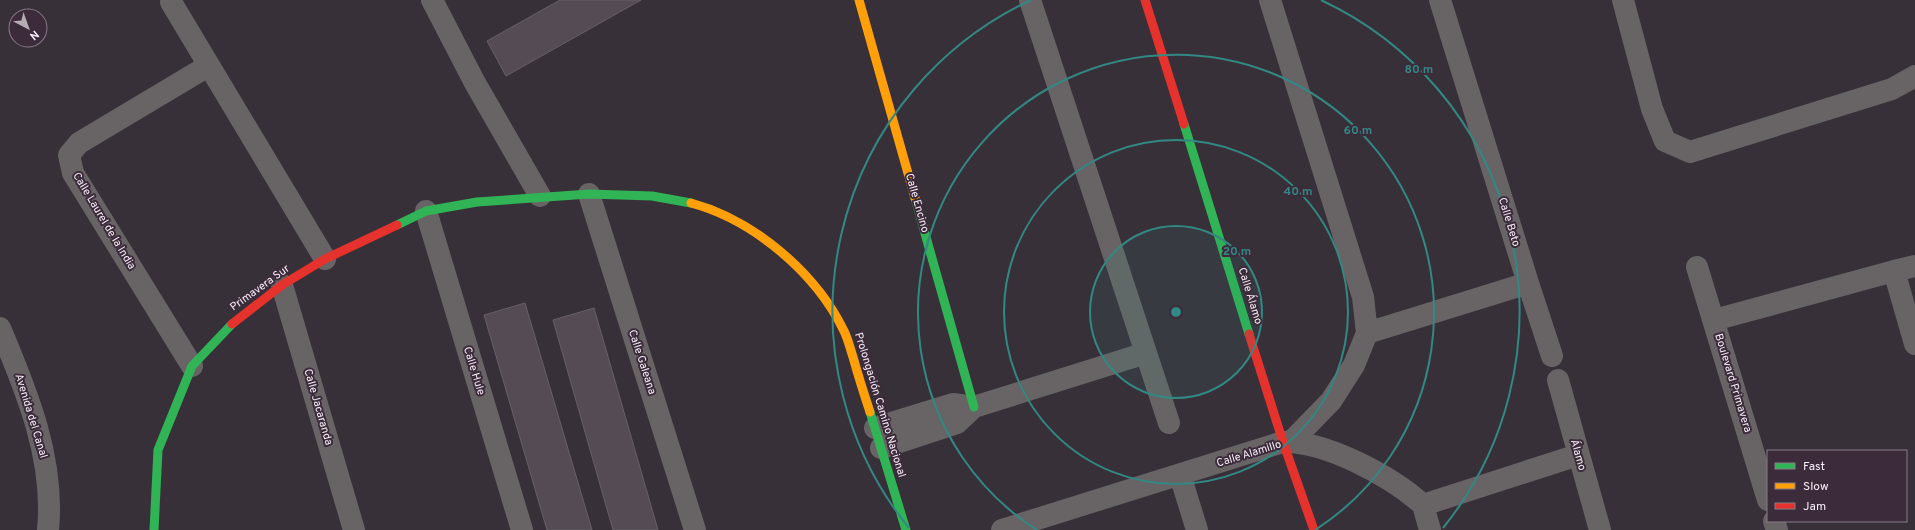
<svg xmlns="http://www.w3.org/2000/svg" width="1915" height="530" viewBox="0 0 1915 530" font-family="Overpass,sans-serif">
  <rect width="100%" height="100%" fill="#383038"/>
  <path fill="#544b54" stroke="#676067" d="M560 0H641L506 76 487 41Z
    M525 303 592 530H547L484 315Z
    M594 308 658 530H613L553 320Z"/>
  <g fill="none" stroke-linecap="round" stroke-linejoin="round">
    <path stroke="#686465" stroke-width="22" d="M432 0 475 83 540 196
      M1030 0 1169 423
      M1270 0 1363 297 1367 333 1354 365 1331 401 1291 442
      M1440 0 1528 283 1552 356
      M1623 0 1652 109 1665 141 1690 152 1892 89 1915 76
      M171 2 325 259
      M589 194 695 530
      M426 211 522 530
      M1915 266 1894 271 1915 344
      M1697 267 1768 500
      M282 285 354 530
      M1714 320 1894 271
      M0 328C27 392 55 460 48 530
      M1367 333 1528 283
      M192 366 73 173 69 155 79 143 208 66
      M1558 380 1600 530
      M875 428 953 404 974 407 1146 353
      M881 448 957 423 974 407
      M1180 475 1197 530
      M1423 505 1578 455
      M1423 505 1430 530
      M1774 521 1777 530
      M1002 530 1283 442C1326 441 1391 476 1423 505"/>
    <path stroke="#30b455" stroke-width="9" d="M1184 124 1249 334
      M915 198 974 407
      M397 225 426 211 477 202 589 194 652 196 691 203
      M870 412 906 530
      M154 530 158 450 192 366 232 324"/>
    <path stroke="#ff9f0a" stroke-width="9" d="M859 0 915 198
      M691 203C754 220 816 273 844 331 848 339 850 348 853 357 858 375 864 394 870 412"/>
    <path stroke="#e5322d" stroke-width="9" d="M1145 0 1184 124
      M232 324 282 285 325 259 397 225
      M1249 334 1283 442 1314 530"/>
  </g>
  <circle cx="1176" cy="312" r="86" fill="#328883" fill-opacity=".12"/>
  <g fill="none" stroke="#328883" stroke-width="2">
    <circle cx="1176" cy="312" r="86"/>
    <circle cx="1176" cy="312" r="172"/>
    <path d="M1037 530A258 258 0 1 1 1315 530"/>
    <path d="M909 528A344 344 0 0 1 1031 0M1321 0A344 344 0 0 1 1443 528"/>
  </g>
  <g text-anchor="middle" dominant-baseline="central" stroke-width="4" stroke-linejoin="round" paint-order="stroke">
    <g font-size="11" fill="#f9eef8" stroke="#3c2c3b">
      <text transform="translate(917 203) rotate(74)">Calle Encino</text>
      <text transform="translate(104 221) rotate(59)">Calle Laurel de la India</text>
      <text transform="translate(1509 222) rotate(73)">Calle Beto</text>
      <text transform="translate(260 288) rotate(-36)">Primavera Sur</text>
      <text transform="translate(1250 296) rotate(73)">Calle Álamo</text>
      <text transform="translate(642 362) rotate(72)">Calle Galeana</text>
      <text transform="translate(474 371) rotate(73)">Calle Hule</text>
      <text transform="translate(1733 383) rotate(73)">Boulevard Primavera</text>
      <text transform="translate(880 405) rotate(73)">Prolongación Camino Nacional</text>
      <text transform="translate(318 407) rotate(74)">Calle Jacaranda</text>
      <text transform="translate(31 416) rotate(73)">Avenida del Canal</text>
      <text transform="translate(1249 454) rotate(-17)">Calle Alamillo</text>
      <text transform="translate(1578 455) rotate(74)">Álamo</text>
    </g>
  </g>
  <circle cx="1176" cy="312" r="6" fill="#328883" stroke="#3c2c3b" stroke-width="2"/>
  <g font-size="12" text-anchor="middle" font-weight="bold" fill="#328883" stroke="#3c2c3b" stroke-width="4" stroke-linejoin="round" paint-order="stroke">
    <text x="1419" y="73">80 m</text>
    <text x="1358" y="134">60 m</text>
    <text x="1298" y="195">40 m</text>
    <text x="1237" y="255">20 m</text>
  </g>
  <rect x="1767" y="450" width="140" height="72" fill="#3c2c3b" stroke="#887a87"/>
  <rect x="1775" y="463" width="20" height="6" fill="#30b455" stroke="#887a87"/>
  <text x="1803" y="470" font-size="12" fill="#f9eef8">Fast</text>
  <rect x="1775" y="483" width="20" height="6" fill="#ff9f0a" stroke="#887a87"/>
  <text x="1803" y="490" font-size="12" fill="#f9eef8">Slow</text>
  <rect x="1775" y="503" width="20" height="6" fill="#e5322d" stroke="#887a87"/>
  <text x="1803" y="510" font-size="12" fill="#f9eef8">Jam</text>
  <g transform="translate(28 28) rotate(139)"><circle r="19" fill="#3c2c3b" stroke="#887a87"/>
  <path d="M0-3L7 15L0 10L-7 15Z" fill="#b5acb5"/>
  <text y="-6" font-size="11" font-weight="bold" text-anchor="middle" fill="#f9eef8">N</text>
  </g>
</svg>
